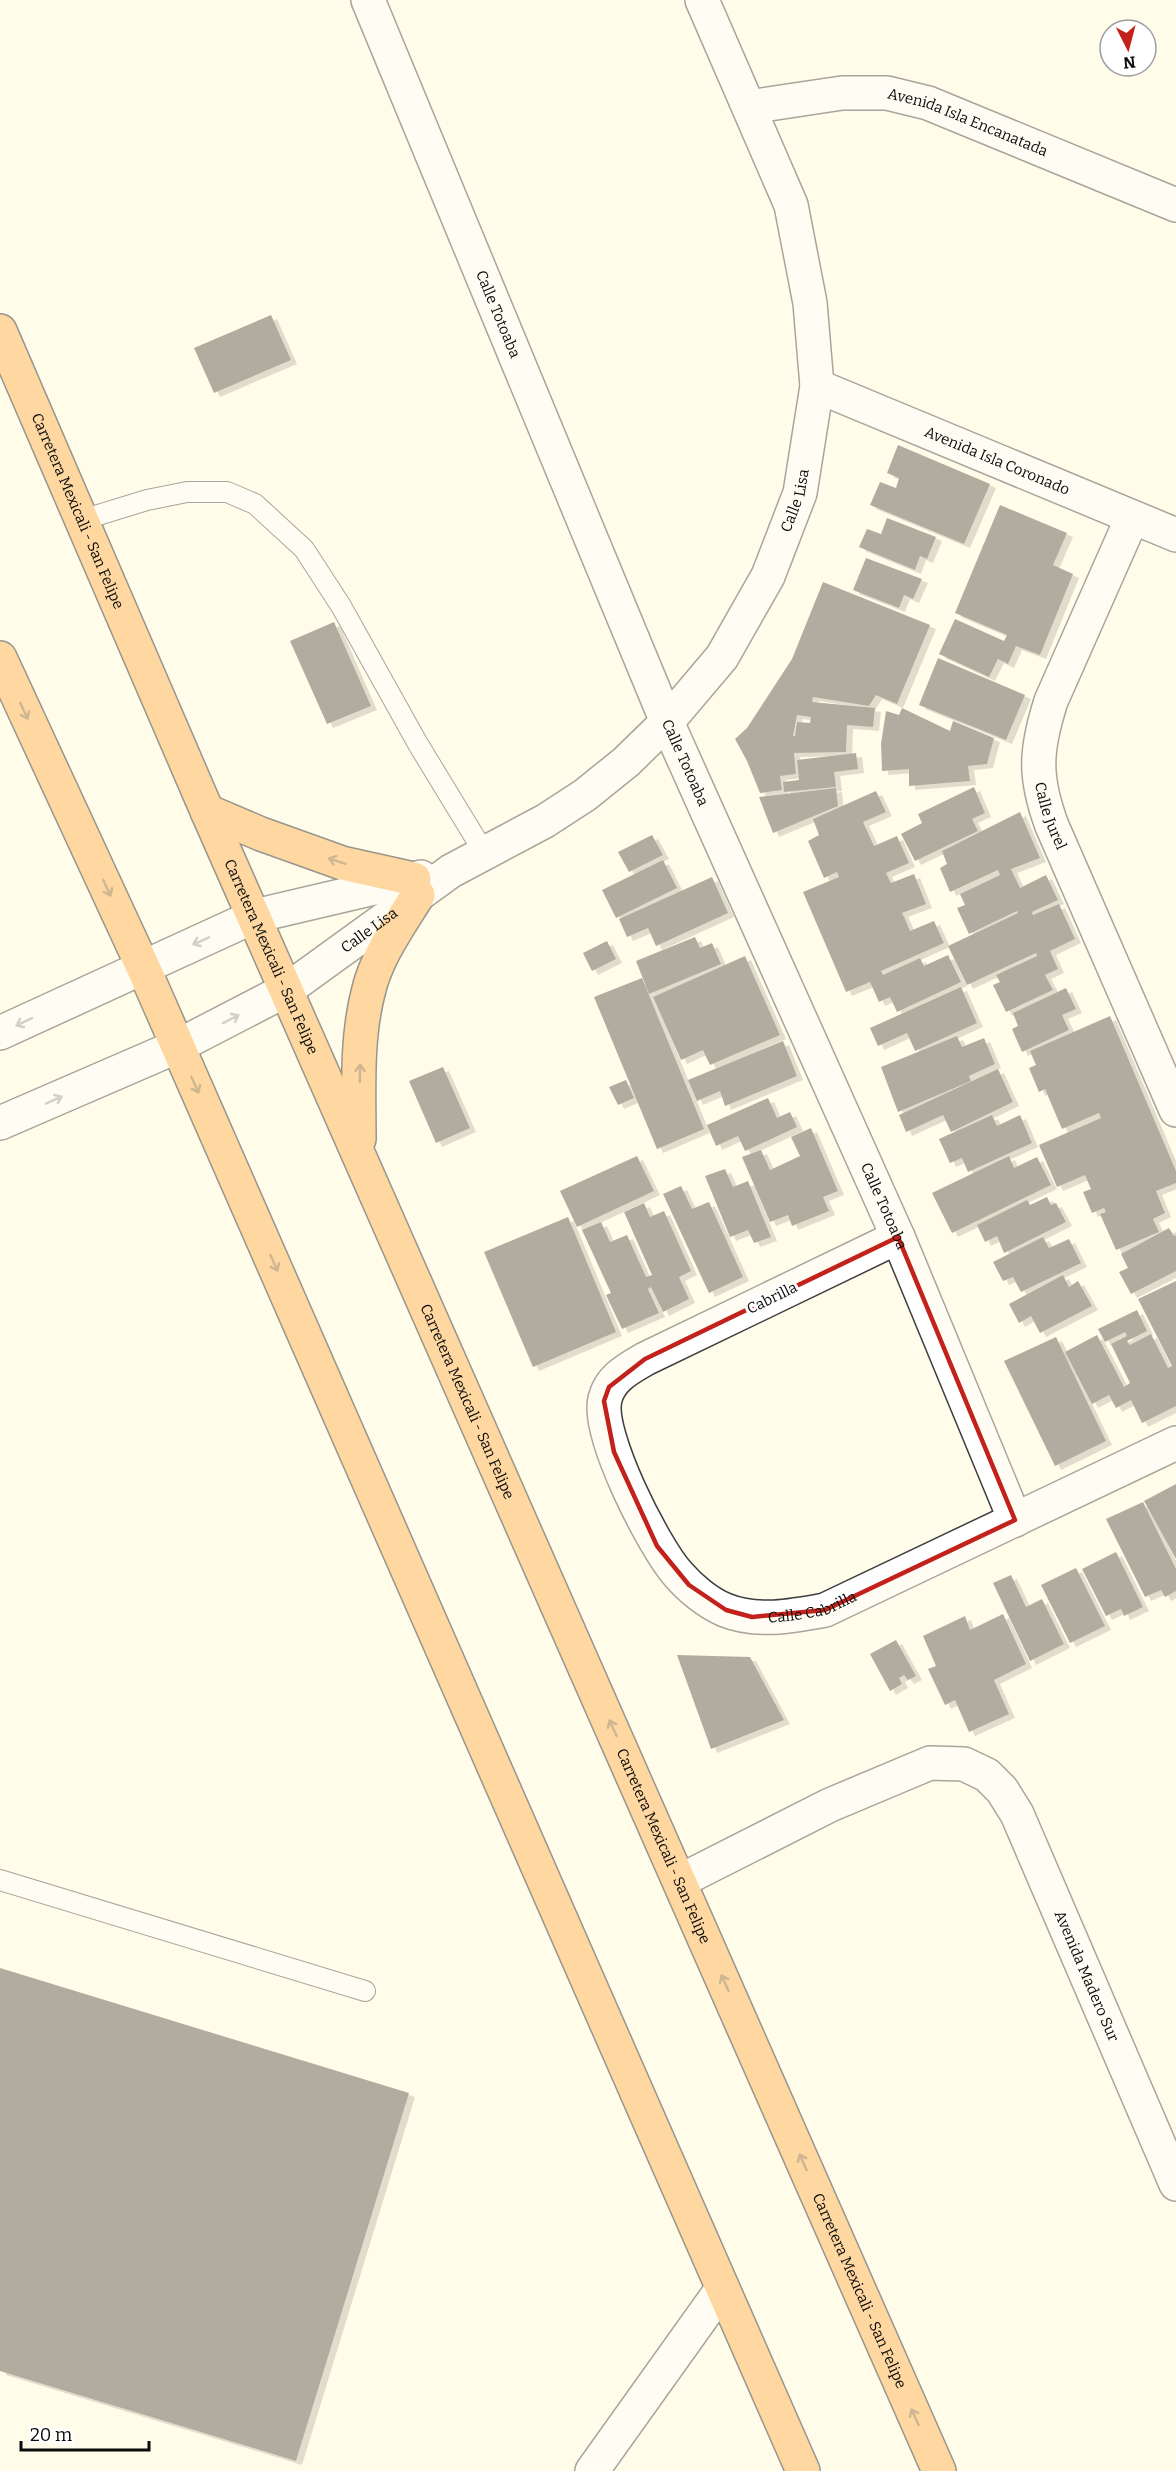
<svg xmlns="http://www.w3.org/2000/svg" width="1176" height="2471" viewBox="0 0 1176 2471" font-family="Bitter,serif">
  <defs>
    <filter id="shadow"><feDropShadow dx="6" dy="4" stdDeviation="0" flood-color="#0004"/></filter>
  </defs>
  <rect width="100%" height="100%" fill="#fffce9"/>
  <path fill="#554d47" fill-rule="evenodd" filter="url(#shadow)" d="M271 315 291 360 214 393 194 348Z
    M898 445 990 484 964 544 870 505 880 482 896 488 899 478 887 473Z
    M1000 505 1067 533 1053 565 1073 574 1040 655 1016 646 1008 664 998 659 989 677 939 654 955 619 1004 641 1007 635 955 613Z
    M887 518 936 537 927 559 920 556 915 570 859 547 867 529 881 534Z
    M866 558 922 579 913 599 904 595 899 608 853 590Z
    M823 582 930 625 897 704 876 695 869 706 813 697 812 702 875 708 873 727 847 725 846 752 794 753 796 774 780 776 782 790 760 793 747 761 735 739 747 728 792 659ZM797 715 811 717 810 723 797 722 795 736H793Z
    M334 622 371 706 327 724 290 641Z
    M938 658 1025 695 1006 740 919 705Z
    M902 708 950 731 953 721 994 738 987 764 968 766 970 781 909 786V769L882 771 881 744 886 711 899 715Z
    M856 753 858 769 834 772 836 787 784 792 783 782 799 780 797 760Z
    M974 787 985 813 972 819 978 831 915 861 901 834 922 823 918 814Z
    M836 788 838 806 773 833 759 797Z
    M876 791 886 812 863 822 874 846 897 836 909 863 886 873 891 883 914 874 926 904 902 913 905 919 910 931 934 921 944 943 881 971 883 975 920 958 924 966 948 955 961 982 897 1012 890 997 879 1002 870 982 846 992 803 892 839 877 837 872 824 878 808 841 819 835 813 819Z
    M1020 812 1040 858 1011 869 1020 888 1046 875 1058 900 1032 912 1033 915 1059 904 1075 939 1050 951 1058 969 1045 975 1053 990 1006 1012 993 985 1000 982 996 975 1037 956 1036 953 967 985 948 946 1018 913 1017 911 969 934 957 908 965 905 960 894 1000 875 998 870 950 892 940 868 947 864 942 851Z
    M652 835 663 855 629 872 618 852Z
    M663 860 677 888 616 918 602 890Z
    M712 877 728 913 656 946 648 928 627 937 619 919Z
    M695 937 700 948 712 943 721 964 649 994 636 961Z
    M607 941 616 959 592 971 583 953Z
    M745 956 780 1035 710 1065 703 1050 681 1060 653 997Z
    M642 978 704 1129 657 1149 594 997Z
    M961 987 977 1023 915 1051 907 1033 878 1046 870 1028Z
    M1066 988 1076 1009 1062 1015 1069 1030 1022 1052 1012 1029 1018 1026 1013 1013Z
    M1110 1016 1176 1171V1183L1156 1191 1165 1213 1153 1219 1159 1232 1116 1250 1100 1214 1106 1212 1104 1208 1092 1213 1083 1192 1091 1189 1085 1175 1057 1187 1039 1145 1101 1118 1099 1113 1062 1129 1045 1089 1039 1092 1029 1068 1036 1065 1030 1051Z
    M957 1036 962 1047 984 1038 995 1064 969 1076 971 1081 898 1112 881 1067Z
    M783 1041 797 1076 725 1106 720 1091 697 1101 688 1080Z
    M443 1067 470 1128 436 1143 409 1081Z
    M998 1069 1013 1102 951 1132 943 1115 906 1132 899 1115Z
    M626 1080 634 1098 618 1105 609 1087Z
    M768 1098 777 1118 790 1112 797 1127 745 1151 738 1136 716 1146 707 1125Z
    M992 1115 997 1126 1020 1115 1032 1143 968 1172 962 1158 950 1163 939 1139Z
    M811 1128 838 1191 823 1197 829 1211 792 1226 788 1215 770 1222 742 1157 761 1150 770 1170 800 1156 791 1137Z
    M637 1156 654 1191 577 1227 560 1191Z
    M1009 1156 1014 1168 1037 1157 1051 1185 952 1233 932 1193Z
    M725 1169 733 1187 748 1181 771 1237 754 1243 748 1230 730 1237 705 1176Z
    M681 1186 692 1209 709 1202 743 1277 709 1293 663 1194Z
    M1047 1197 1051 1205 1056 1203 1066 1222 1004 1253 997 1236 985 1242 977 1225 1027 1200 1030 1205Z
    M644 1203 650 1217 664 1211 691 1271 679 1277 689 1299 663 1312 651 1287 648 1289 659 1313 622 1329 606 1295 611 1293 582 1230 601 1222 610 1242 627 1235 646 1277 652 1275 624 1212Z
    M568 1217 616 1332 533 1367 484 1252Z
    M1169 1228 1174 1236 1176 1235V1271L1131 1294 1119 1272 1128 1268 1121 1254Z
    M1043 1237 1049 1248 1069 1239 1081 1263 1021 1292 1013 1277 1003 1281 993 1262Z
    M1063 1275 1069 1287 1078 1281 1092 1306 1040 1333 1031 1316 1019 1323 1009 1304Z
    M1176 1281V1406L1142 1423 1131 1400 1116 1408 1109 1395 1092 1404 1065 1352 1097 1335 1124 1387 1130 1383 1111 1344 1127 1336 1125 1332 1105 1342 1098 1329 1137 1310 1147 1331 1127 1341 1130 1345 1151 1334 1168 1368 1172 1366 1138 1299Z
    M1056 1337 1106 1441 1055 1466 1004 1361Z
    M1176 1484V1559L1144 1501Z
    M1143 1502 1176 1569V1591L1165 1597 1161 1590 1145 1597 1106 1519Z
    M1116 1552 1143 1607 1124 1616 1121 1609 1106 1616 1082 1569Z
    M1076 1568 1105 1626 1070 1643 1041 1585Z
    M1011 1575 1026 1607 1042 1599 1064 1644 1030 1661 993 1583Z
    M1003 1614 1026 1664 994 1680 1009 1714 969 1732 955 1700 945 1705 928 1669 936 1666 923 1636 965 1616 970 1630Z
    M896 1640 916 1676 908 1680 904 1675 899 1678 902 1684 890 1691 870 1654Z
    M677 1655 750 1657 784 1720 711 1749Z
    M0 1968 409 2093 296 2461 0 2371Z"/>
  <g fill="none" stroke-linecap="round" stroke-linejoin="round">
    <defs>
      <path id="lane" d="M82 520 147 500 187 492H227L255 504 304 549 341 606 418 744 485 854
        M0 1880 365 1991"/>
      <g id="street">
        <path id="s1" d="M368 0 667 722 898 1237 1015 1520"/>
        <path id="s2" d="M749 107 842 93H887L928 103 1176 205"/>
        <path id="s3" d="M817 386 1176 535"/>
        <path id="s4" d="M1132 518 1051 701C1035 751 1034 777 1052 826L1176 1110"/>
        <path d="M0 1033 255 916 421 877"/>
        <path id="s5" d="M0 1123 178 1046 288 989 451 871 545 821 585 795 626 762 667 722 722 657 768 576 800 493 817 386 810 303 791 205 702 0"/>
        <path id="s6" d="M898 1237 645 1359C628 1369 610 1378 605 1399 596 1434 654 1547 678 1574 690 1588 708 1603 725 1610 757 1623 793 1616 825 1610L1176 1443"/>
        <path id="s7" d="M680 1881 830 1805 930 1763 964 1764 987 1775 1002 1790 1017 1814 1176 2184"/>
        <path d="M592 2471 722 2289"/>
      </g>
      <g id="highway">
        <path id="s8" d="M0 331 207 811 939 2471"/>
        <path d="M0 658 143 967 803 2471"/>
        <path d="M207 811 261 834 342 863 414 879"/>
        <path d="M359 1139C359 1091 356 1040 368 993 376 957 399 926 418 895"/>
      </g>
    </defs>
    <use href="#lane" stroke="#3e3e3e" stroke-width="22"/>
    <use href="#street" stroke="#3e3e3e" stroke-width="36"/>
    <use href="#highway" stroke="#1c1c1c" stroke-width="36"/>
    <use href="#lane" stroke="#fff" stroke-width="20"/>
    <use href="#street" stroke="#fff" stroke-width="33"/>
    <use href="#highway" stroke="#feaa49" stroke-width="33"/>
  </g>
  <defs><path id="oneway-shaft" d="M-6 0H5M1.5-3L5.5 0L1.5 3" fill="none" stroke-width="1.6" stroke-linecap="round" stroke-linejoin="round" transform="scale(1.5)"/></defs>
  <g stroke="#91622d">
    <use href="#oneway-shaft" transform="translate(24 711) rotate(65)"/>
    <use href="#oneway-shaft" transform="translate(337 861) rotate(-162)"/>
    <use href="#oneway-shaft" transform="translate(107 888) rotate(65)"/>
    <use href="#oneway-shaft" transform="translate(360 1073) rotate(-89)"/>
    <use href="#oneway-shaft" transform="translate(195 1085) rotate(66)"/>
    <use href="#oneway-shaft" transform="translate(274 1263) rotate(66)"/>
    <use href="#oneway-shaft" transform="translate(613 1728) rotate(-114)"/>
    <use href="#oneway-shaft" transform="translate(725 1983) rotate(-114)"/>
    <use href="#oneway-shaft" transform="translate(803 2162) rotate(-114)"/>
    <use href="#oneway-shaft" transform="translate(915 2417) rotate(-114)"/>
  </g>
  <g stroke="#9d9d9d">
    <use href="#oneway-shaft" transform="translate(201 941) rotate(156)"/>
    <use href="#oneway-shaft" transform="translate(231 1019) rotate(-27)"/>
    <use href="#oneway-shaft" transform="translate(24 1022) rotate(155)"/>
    <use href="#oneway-shaft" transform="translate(54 1100) rotate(-24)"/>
  </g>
  <path d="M0 0H1176V2471H0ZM898 1237 1015 1520 825 1610 752 1617 726 1610 689 1585 657 1546 614 1452 604 1401 609 1387 645 1359Z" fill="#fffce9" fill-opacity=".55" fill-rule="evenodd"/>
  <path fill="none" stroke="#c3211b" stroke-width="4.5" stroke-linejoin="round" d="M898 1237 1015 1520 825 1610 752 1617 726 1610 689 1585 657 1546 614 1452 604 1401 609 1387 645 1359Z"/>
  <g text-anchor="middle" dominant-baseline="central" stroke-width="6" stroke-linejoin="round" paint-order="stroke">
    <g font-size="15" fill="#0b0b0b" stroke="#fff">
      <text stroke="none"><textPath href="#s2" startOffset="225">Avenida Isla Encanatada</textPath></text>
      <text stroke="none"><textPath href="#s1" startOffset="340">Calle Totoaba</textPath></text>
      <text stroke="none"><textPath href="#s3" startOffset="195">Avenida Isla Coronado</textPath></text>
      <text stroke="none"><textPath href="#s5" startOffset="1042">Calle Lisa</textPath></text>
      <text stroke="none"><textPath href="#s8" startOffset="196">Carretera Mexicali - San Felipe</textPath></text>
      <text stroke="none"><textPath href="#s1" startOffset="826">Calle Totoaba</textPath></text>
      <text stroke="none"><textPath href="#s4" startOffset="318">Calle Jurel</textPath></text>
      <text stroke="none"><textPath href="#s5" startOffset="418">Calle Lisa</textPath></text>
      <text stroke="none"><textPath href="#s8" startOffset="682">Carretera Mexicali - San Felipe</textPath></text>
      <text stroke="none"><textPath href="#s1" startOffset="1312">Calle Totoaba</textPath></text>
      <text transform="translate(772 1298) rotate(-26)">Cabrilla</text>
      <text stroke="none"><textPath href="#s8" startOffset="1168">Carretera Mexicali - San Felipe</textPath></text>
      <text stroke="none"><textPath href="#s6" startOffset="681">Calle Cabrilla</textPath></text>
      <text stroke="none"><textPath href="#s8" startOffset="1654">Carretera Mexicali - San Felipe</textPath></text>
      <text stroke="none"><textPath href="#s7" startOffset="562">Avenida Madero Sur</textPath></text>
      <text stroke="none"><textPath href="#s8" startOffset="2140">Carretera Mexicali - San Felipe</textPath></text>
    </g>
  </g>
  <g transform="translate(1128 48) rotate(174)"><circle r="28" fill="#ffffff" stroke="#9d9d9d" stroke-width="1.5"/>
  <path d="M0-4.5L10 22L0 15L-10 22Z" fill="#c3211b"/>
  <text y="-9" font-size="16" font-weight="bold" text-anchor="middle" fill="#0b0b0b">N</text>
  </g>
  <path d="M21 2441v9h128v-9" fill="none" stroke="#0b0b0b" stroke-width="3"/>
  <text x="30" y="2441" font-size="18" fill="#0b0b0b" stroke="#ffffff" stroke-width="4.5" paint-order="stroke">20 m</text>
</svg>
